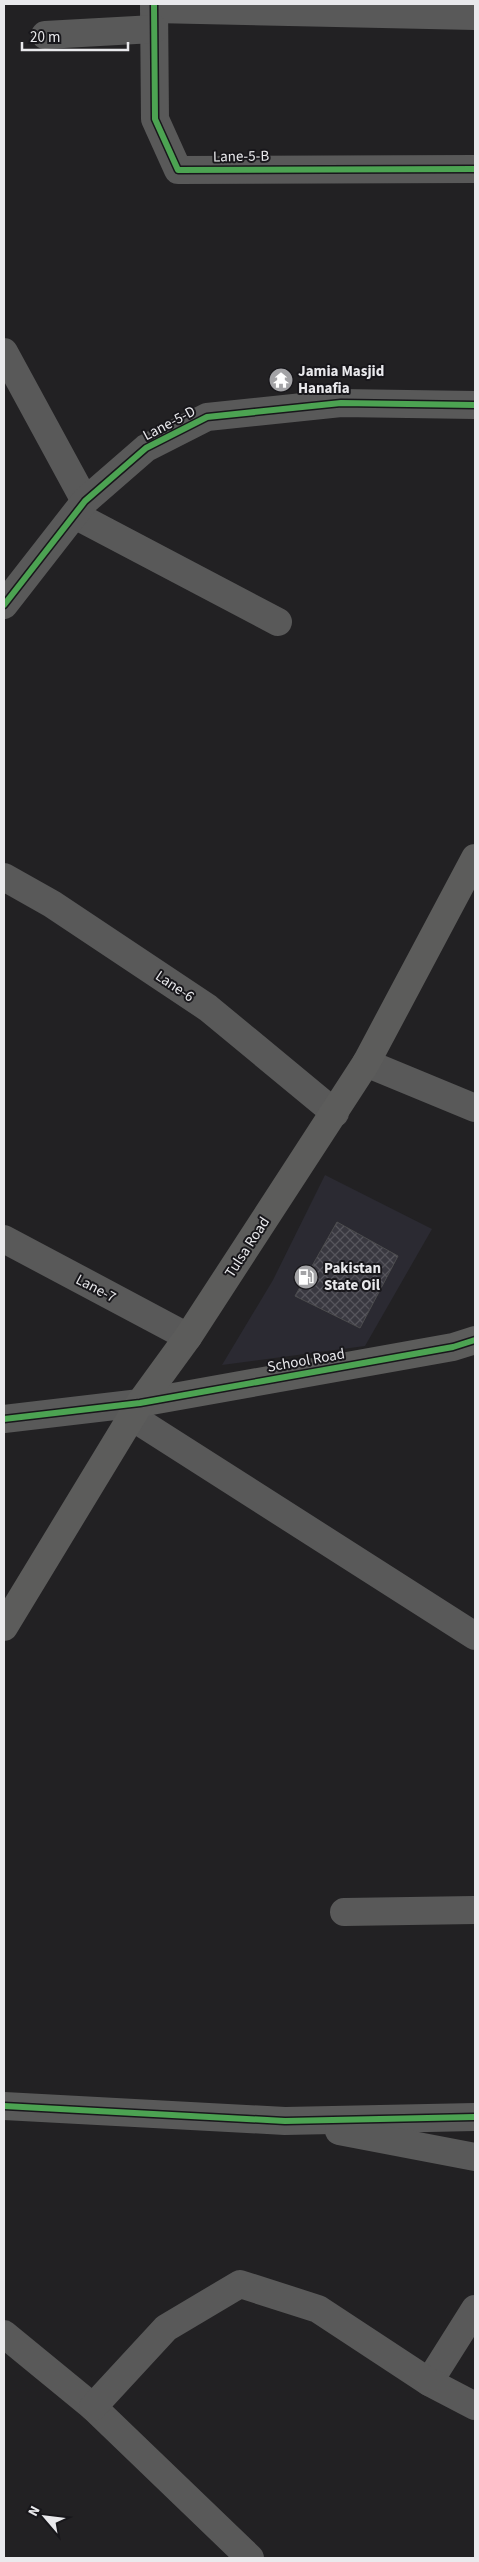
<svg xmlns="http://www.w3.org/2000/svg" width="479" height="2562" font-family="'Source Sans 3',sans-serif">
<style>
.built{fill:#2b2a32}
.building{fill:url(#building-cross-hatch);stroke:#4c4c4e}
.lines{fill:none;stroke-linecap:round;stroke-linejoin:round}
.street{stroke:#595959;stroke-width:28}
.secondary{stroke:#5c5c5b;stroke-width:28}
.cycleway-casing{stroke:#18171b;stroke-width:9}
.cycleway{stroke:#4ca352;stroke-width:6}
.labels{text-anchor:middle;stroke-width:4;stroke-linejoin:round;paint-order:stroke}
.street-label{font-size:15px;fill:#e9e9ec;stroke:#18171b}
.poi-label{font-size:15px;font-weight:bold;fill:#e9e9ec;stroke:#18171b;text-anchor:start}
</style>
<defs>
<pattern id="building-cross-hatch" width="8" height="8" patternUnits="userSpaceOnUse" patternTransform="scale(1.25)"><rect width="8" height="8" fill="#393840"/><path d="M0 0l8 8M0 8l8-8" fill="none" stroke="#56555c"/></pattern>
</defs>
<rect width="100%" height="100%" fill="#222123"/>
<path class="built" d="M325 1175 432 1229 365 1346 222 1365 273 1280Z"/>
<path class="building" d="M337 1222 398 1256 360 1328 295 1296Z"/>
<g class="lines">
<g class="street">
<path d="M154 4 155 119 178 170 475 169"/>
<path d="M154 9 475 16"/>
<path d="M45 35 154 29"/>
<path d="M4 352 85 501"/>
<path d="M75 515 278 622"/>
<path d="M4 605 85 501 146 448 207 417 341 403 475 405"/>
<path d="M4 877 52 904 208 1008 335 1113"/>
<path d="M366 1063 475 1108"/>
<path d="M4 1239 188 1337"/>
<path d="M132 1417 475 1636"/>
<path d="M4 1419 140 1403"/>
<path d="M344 1912 475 1910"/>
<path d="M4 2106 285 2121 475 2117"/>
<path d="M339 2131 475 2157"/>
<path d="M4 2334 93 2407 250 2558"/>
<path d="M429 2382 475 2309"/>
<path d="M93 2407 166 2328 240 2284 318 2309 429 2382 475 2406"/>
</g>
<g class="secondary">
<path d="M140 1403 453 1347 475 1340"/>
<path d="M4 1627 140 1403 188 1337 366 1063 475 858"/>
</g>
<defs>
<g id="cycleway">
<path d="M154 4 155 119 178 170 475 169"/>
<path d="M4 605 85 501 146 448 207 417 341 403 475 405"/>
<path d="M4 1419 140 1403 453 1347 475 1340"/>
<path d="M4 2106 285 2121 475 2117"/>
</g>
</defs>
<use href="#cycleway" class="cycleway-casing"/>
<use href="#cycleway" class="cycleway"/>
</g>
<defs>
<symbol id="temple-disc" viewBox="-11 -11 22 22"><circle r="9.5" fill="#a3a3a6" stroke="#18171b"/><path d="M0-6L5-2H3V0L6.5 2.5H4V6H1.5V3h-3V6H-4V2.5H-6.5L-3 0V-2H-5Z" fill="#fff"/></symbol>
<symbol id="fuel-disc" viewBox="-11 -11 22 22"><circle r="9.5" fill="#a3a3a6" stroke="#18171b"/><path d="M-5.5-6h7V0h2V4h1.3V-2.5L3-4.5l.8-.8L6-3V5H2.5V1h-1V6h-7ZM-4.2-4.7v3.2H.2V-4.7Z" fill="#fff"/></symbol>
</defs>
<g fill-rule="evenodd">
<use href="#temple-disc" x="267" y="366" width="28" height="28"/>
<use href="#fuel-disc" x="292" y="1263" width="28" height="28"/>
</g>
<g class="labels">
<g class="street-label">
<text transform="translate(241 156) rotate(-1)" y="5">Lane-5-B</text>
<text transform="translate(169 423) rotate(-28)" y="5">Lane-5-D</text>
<text transform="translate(175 986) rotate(34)" y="5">Lane-6</text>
<text transform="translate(247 1247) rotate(-57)" y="5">Tulsa Road</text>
<text transform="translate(96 1288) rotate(28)" y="5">Lane-7</text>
<text transform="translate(306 1360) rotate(-10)" y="5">School Road</text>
</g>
<g class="poi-label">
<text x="298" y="376">Jamia Masjid<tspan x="298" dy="17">Hanafia</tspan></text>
<text x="324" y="1273">Pakistan<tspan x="324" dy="17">State Oil</tspan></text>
</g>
</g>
<rect width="479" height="2562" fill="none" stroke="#e9e9ec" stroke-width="10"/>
<g transform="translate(45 2517) rotate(298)" stroke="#18171b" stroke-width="4" paint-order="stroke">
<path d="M0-4L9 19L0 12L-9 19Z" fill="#e9e9ec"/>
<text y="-8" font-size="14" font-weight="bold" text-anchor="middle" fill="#e9e9ec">N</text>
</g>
<path d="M22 42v8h106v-8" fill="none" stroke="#e9e9ec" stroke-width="2.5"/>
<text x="30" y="42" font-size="15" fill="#e9e9ec" stroke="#18171b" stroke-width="4" paint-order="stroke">20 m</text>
</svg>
